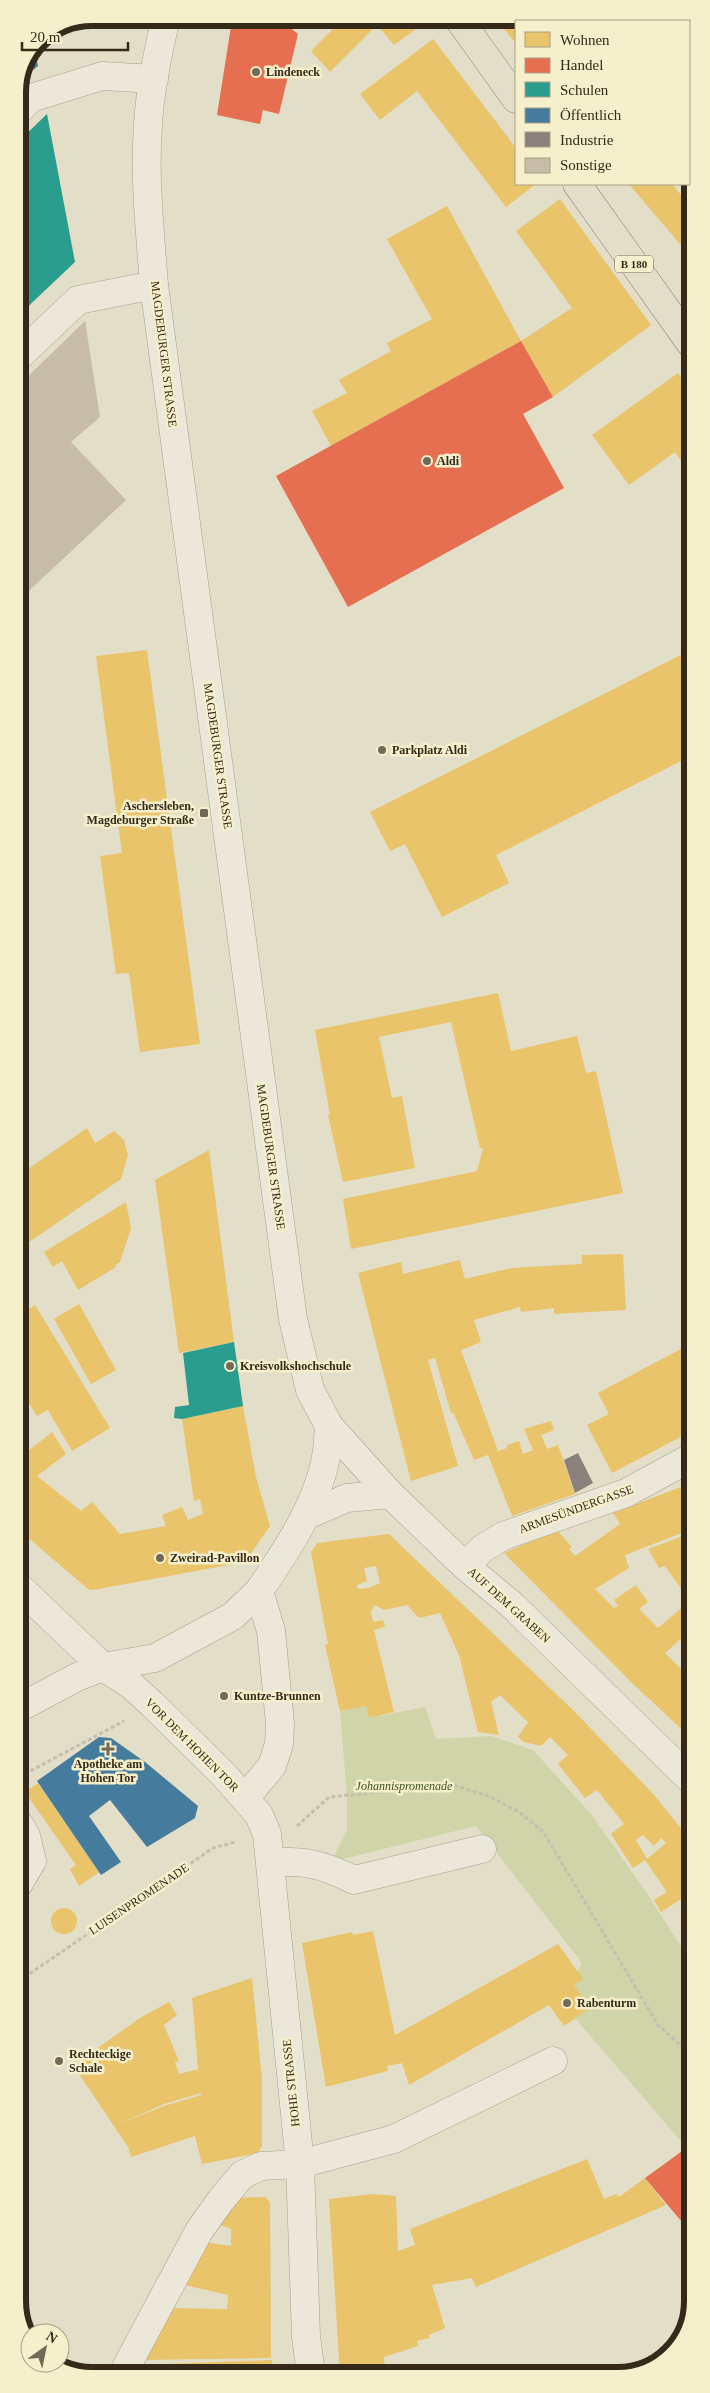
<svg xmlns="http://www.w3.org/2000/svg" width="710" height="2393" font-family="Georgia,serif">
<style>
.green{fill:#cfd5a8}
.homes{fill:#e9c46a;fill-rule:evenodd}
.shops{fill:#e76f51}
.schools{fill:#2a9d8f}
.public{fill:#457b9d}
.industry{fill:#8a817c}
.building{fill:#c7bca8}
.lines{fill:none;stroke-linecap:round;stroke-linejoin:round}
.minor-casing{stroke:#a7a291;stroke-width:29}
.major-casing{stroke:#8d8778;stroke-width:29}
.path{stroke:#c3bfb1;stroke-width:3;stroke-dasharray:4 2.5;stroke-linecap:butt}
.minor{stroke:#ebe7d9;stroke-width:28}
.major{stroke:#e2deca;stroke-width:28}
.poi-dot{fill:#726957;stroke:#f6efcb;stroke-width:2}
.labels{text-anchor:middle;stroke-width:5;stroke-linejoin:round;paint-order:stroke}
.shield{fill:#f6efcb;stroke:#6f654f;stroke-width:1}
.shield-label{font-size:11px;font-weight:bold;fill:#352a1a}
.poi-label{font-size:12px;font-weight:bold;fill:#352a1a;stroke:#f6efcb;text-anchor:start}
.street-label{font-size:12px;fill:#352a1a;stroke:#f6efcb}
.park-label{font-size:12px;font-style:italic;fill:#3f5220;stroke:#f6efcb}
.rim{fill:none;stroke:#352a1a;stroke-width:6}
</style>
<rect width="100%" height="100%" fill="#e3dec7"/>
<path class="green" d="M366 1706 369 1718 425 1707 436 1739 491 1736 533 1750 591 1814 646 1892 692 1964V2142L686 2147 575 2018 590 2008 572 1982 582 1963 476 1826 331 1862 347 1831V1795L340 1711Z"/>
<g class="homes">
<path d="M340 18H418L423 24 394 45 377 25 330 72 311 51 343 19Z"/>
<path d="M517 18H627L634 21H516V43L504 29Z"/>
<path d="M433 39 516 148V184H536L506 207 417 91 380 120 360 94Z"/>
<path d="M629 184H672L691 207V257Z"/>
<path d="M560 199 651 325 553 397 521 341 572 308 516 231Z"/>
<path d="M447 206 521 341 331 446 312 411 347 393 339 380 391 351 387 343 432 319 387 239Z"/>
<path d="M678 373 691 391V475L675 452 629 485 592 435Z"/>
<path d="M147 650 200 1044 140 1052 129 973 116 974 100 856 122 853 96 656Z"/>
<path d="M691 650V756L496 855 509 883 442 917 405 844 390 851 370 812Z"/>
<path d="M498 993 511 1051 577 1036 586 1073 596 1071 623 1193 351 1249 343 1199 477 1171 483 1148H480L451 1022 379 1037 392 1098 402 1096 415 1168 343 1182 328 1115H330L315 1030Z"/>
<path d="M87 1128 95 1143 114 1131 124 1140 128 1155 121 1179 26 1244 20 1236 18 1237V1176Z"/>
<path d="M209 1150 234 1342 179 1353 155 1180Z"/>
<path d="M126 1202 131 1228 120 1262 115 1265 116 1267 78 1290 62 1261 53 1267 44 1252Z"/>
<path d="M623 1254 626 1310 554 1314V1308L521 1312 520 1307 474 1320 481 1342 461 1350 498 1451 507 1448V1445L519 1441 523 1454 533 1450 524 1429 551 1421 554 1430 541 1435 547 1449 558 1445 575 1494 512 1516 488 1455 474 1460 454 1414 451 1413 435 1358 428 1360 458 1466 411 1481 358 1273 401 1262 403 1274 460 1260 465 1279 511 1268 582 1264V1255Z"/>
<path d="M79 1304 116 1370 91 1384 54 1319Z"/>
<path d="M35 1305 110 1428 72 1451 48 1410 37 1416 18 1386V1316Z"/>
<path d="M692 1343V1431L612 1473 587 1425 609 1414 598 1393Z"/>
<path d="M243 1406 256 1477 270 1526 245 1562 93 1590 88 1589 18 1529V1459L52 1432 66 1454 37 1476 81 1511 92 1502 120 1534 166 1526 162 1515 182 1507 188 1520 203 1514 200 1499 194 1501 182 1419Z"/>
<path d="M686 1485 692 1499V1529L625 1555 629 1568 595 1589 614 1608 618 1606 614 1600 636 1585 648 1602 639 1609 658 1628 690 1601 665 1566 659 1568 648 1549 683 1536 684 1538 692 1535V1645L684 1636 665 1653 692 1680V1733L689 1736 632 1683 504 1553 557 1530 572 1547 569 1549 575 1556 620 1524 613 1513Z"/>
<path d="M389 1534 575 1712 655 1796 692 1842V1892L661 1912 654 1900 667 1892 645 1860 633 1868 611 1834 624 1824 597 1790 585 1798 558 1764 568 1755 550 1737 541 1746 524 1742 518 1737 528 1722 500 1695 491 1702 499 1735 478 1732 459 1655 440 1613 419 1618 407 1605 384 1610 375 1605 371 1612 373 1622 383 1620 385 1627 374 1630 394 1712 369 1718 366 1706 340 1711 325 1645 328 1644 311 1552 317 1543ZM376 1566 380 1583 368 1588 358 1589 357 1585 367 1581 364 1568ZM643 1835 654 1846 661 1838 666 1843 647 1859 636 1840Z"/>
<path d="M38 1783 99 1872 79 1886 70 1869 76 1865 25 1792Z"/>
<circle cx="64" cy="1921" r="13"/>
<path d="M373 1931 395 2035 558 1944 583 1979 574 1985 590 2008 564 2026 549 2005 409 2085 402 2063 387 2066 388 2071 326 2087 302 1943 352 1932 353 1935Z"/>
<path d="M692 1936V1959L682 1944Z"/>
<path d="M252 1978 262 2079V2145L258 2153 202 2164 195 2136 131 2157 128 2147 75 2068 80 2065 78 2062 140 2018 169 2002 177 2015 164 2025 179 2061 175 2062 179 2074 198 2069 192 1998ZM201 2093V2095L164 2106 119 2124 164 2104Z"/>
<path d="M692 2143V2157L685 2149Z"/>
<path d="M587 2159 604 2199 616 2194 619 2197 645 2178 666 2205 476 2287 472 2278 432 2285 445 2328 429 2335V2338L417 2341 418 2346 384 2357 385 2372 396 2367H403L400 2375H340L329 2199 372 2194 396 2196 398 2251 415 2245 410 2229Z"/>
<path d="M265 2197 270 2202 271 2358 142 2360 167 2308 227 2309 228 2295 180 2284 203 2242 231 2246V2229L215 2223 232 2198Z"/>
<path d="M272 2360 274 2375H135L140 2365Z"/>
</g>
<g class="shops">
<path d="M235 18H270L282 21 298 34 279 114 263 110 260 124 217 115 232 20Z"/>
<path d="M521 341 553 397 523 414 564 488 348 607 276 476Z"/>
<path d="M685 2149 692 2157V2234L645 2178Z"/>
</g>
<g class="schools">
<path d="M47 114 75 262 18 316V142Z"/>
<path d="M234 1342 243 1406 182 1419 174 1418 175 1407 189 1405 183 1353Z"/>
</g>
<g class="public">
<path d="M35 50 38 66 23 78 31 59Z"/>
<path d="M99 1737 111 1738 145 1762 198 1806 195 1818 147 1847 110 1800 89 1816 121 1862 101 1875 37 1781Z"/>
</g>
<path class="industry" d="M578 1453 593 1483 575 1493 564 1460Z"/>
<path class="building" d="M85 321 100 417 71 442 126 500 18 601V386Z"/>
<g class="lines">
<defs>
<g id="minor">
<path d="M166 18C158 52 150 88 148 124 144 178 150 231 154 285L293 1319 310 1390 329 1426 390 1494 465 1566 512 1605 692 1781"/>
<path d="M18 111 31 98 102 76 154 79"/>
<path d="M18 357 78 300 154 285"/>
<path d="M305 1516 347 1498 390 1494"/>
<path d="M465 1566 482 1549 503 1536 626 1493 692 1457"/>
<path d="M19 1587 103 1667 131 1685 153 1705 224 1775 259 1815 267 1834 300 2164 306 2336 311 2375"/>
<path d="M19 1708 77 1677 103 1667 155 1658 233 1616 259 1591"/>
<path d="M245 1798 272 1766 279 1744 280 1723 271 1631 259 1591C286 1551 317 1506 326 1457 328 1447 328 1436 329 1426"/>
<path d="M19 1824 26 1836 32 1861 19 1883"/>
<path d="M271 1862C307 1861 322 1864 354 1880L482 1849"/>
<path d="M122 2375 199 2231 221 2200 242 2175 261 2166 300 2164 394 2139 553 2061"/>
</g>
<g id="major">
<path d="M458 18 516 99"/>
<path d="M577 184 691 344"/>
</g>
</defs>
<use href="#minor" class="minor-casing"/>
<use href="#major" class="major-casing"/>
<g class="path">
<path d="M19 1777 124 1721"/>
<path d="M297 1826 329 1797 454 1785 491 1797 519 1812 544 1833 658 2025 692 2056"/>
<path d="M19 1981 213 1848 236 1842"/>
</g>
<use href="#minor" class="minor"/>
<use href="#major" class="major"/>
</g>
<g class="poi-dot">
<circle cx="256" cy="72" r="5"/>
<circle cx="427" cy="461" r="5"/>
<circle cx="382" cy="750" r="5"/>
<rect x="199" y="808" width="10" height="10" rx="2.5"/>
<circle cx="230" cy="1366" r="5"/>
<circle cx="160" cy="1558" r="5"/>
<circle cx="224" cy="1696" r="5"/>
<path d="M105.5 1741.5h5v5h5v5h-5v5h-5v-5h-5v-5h5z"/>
<circle cx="567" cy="2003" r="5"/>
<circle cx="59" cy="2061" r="5"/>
</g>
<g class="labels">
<rect class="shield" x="615" y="255.5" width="38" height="17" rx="4"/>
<g class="shield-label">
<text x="634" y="268">B 180</text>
</g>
<g class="poi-label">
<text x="266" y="76">Lindeneck</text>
<text x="437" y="465">Aldi</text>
<text x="392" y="754">Parkplatz Aldi</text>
<text x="194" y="810" text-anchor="end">Aschersleben,<tspan x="194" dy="14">Magdeburger Straße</tspan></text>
<text x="240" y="1370">Kreisvolkshochschule</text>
<text x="170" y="1562">Zweirad-Pavillon</text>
<text x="234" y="1700">Kuntze-Brunnen</text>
<text x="108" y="1768" text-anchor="middle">Apotheke am<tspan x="108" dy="14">Hohen Tor</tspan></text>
<text x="577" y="2007">Rabenturm</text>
<text x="69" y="2058">Rechteckige<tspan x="69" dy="14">Schale</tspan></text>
</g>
<g class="street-label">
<text transform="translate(164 354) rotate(83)" y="4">MAGDEBURGER STRASSE</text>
<text transform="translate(218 756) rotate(82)" y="4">MAGDEBURGER STRASSE</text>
<text transform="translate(271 1157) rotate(82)" y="4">MAGDEBURGER STRASSE</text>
<text transform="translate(576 1509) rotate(-20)" y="4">ARMESÜNDERGASSE</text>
<text transform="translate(509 1605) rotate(42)" y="4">AUF DEM GRABEN</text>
<text transform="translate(192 1745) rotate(45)" y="4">VOR DEM HOHEN TOR</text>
<text transform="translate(139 1899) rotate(-34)" y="4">LUISENPROMENADE</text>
<text transform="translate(291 2083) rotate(-96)" y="4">HOHE STRASSE</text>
</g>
<g class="park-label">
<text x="404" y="1790">Johannispromenade</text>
</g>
</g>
<path d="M0 0H710V2393H0ZM92 26H618A66 66 0 0 1 684 92V2301A66 66 0 0 1 618 2367H92A66 66 0 0 1 26 2301V92A66 66 0 0 1 92 26Z" fill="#f6efcb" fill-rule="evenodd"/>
<path class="rim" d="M92 26H618A66 66 0 0 1 684 92V2301A66 66 0 0 1 618 2367H92A66 66 0 0 1 26 2301V92A66 66 0 0 1 92 26Z"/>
<rect x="515" y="20" width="175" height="165" fill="#f6efcb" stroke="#a9a084"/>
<rect x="525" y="32" width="25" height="15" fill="#e9c46a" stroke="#a9a084"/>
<text x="560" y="45" font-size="15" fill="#352a1a">Wohnen</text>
<rect x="525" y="58" width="25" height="15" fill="#e76f51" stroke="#a9a084"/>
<text x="560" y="70" font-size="15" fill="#352a1a">Handel</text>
<rect x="525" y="82" width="25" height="15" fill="#2a9d8f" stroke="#a9a084"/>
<text x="560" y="95" font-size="15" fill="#352a1a">Schulen</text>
<rect x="525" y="108" width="25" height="15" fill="#457b9d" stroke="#a9a084"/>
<text x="560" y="120" font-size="15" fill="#352a1a">Öffentlich</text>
<rect x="525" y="132" width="25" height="15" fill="#8a817c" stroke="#a9a084"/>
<text x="560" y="145" font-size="15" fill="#352a1a">Industrie</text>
<rect x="525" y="158" width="25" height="15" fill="#c7bca8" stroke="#a9a084"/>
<text x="560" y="170" font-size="15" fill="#352a1a">Sonstige</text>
<g transform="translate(45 2348) rotate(33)"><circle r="24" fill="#f6efcb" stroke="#a9a084"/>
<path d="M0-4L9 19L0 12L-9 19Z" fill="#726957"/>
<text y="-8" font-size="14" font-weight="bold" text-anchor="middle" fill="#352a1a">N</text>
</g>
<path d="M22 42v8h106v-8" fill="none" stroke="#352a1a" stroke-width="2.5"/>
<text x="30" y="42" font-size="15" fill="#352a1a" stroke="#f6efcb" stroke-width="4" paint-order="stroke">20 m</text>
</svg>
